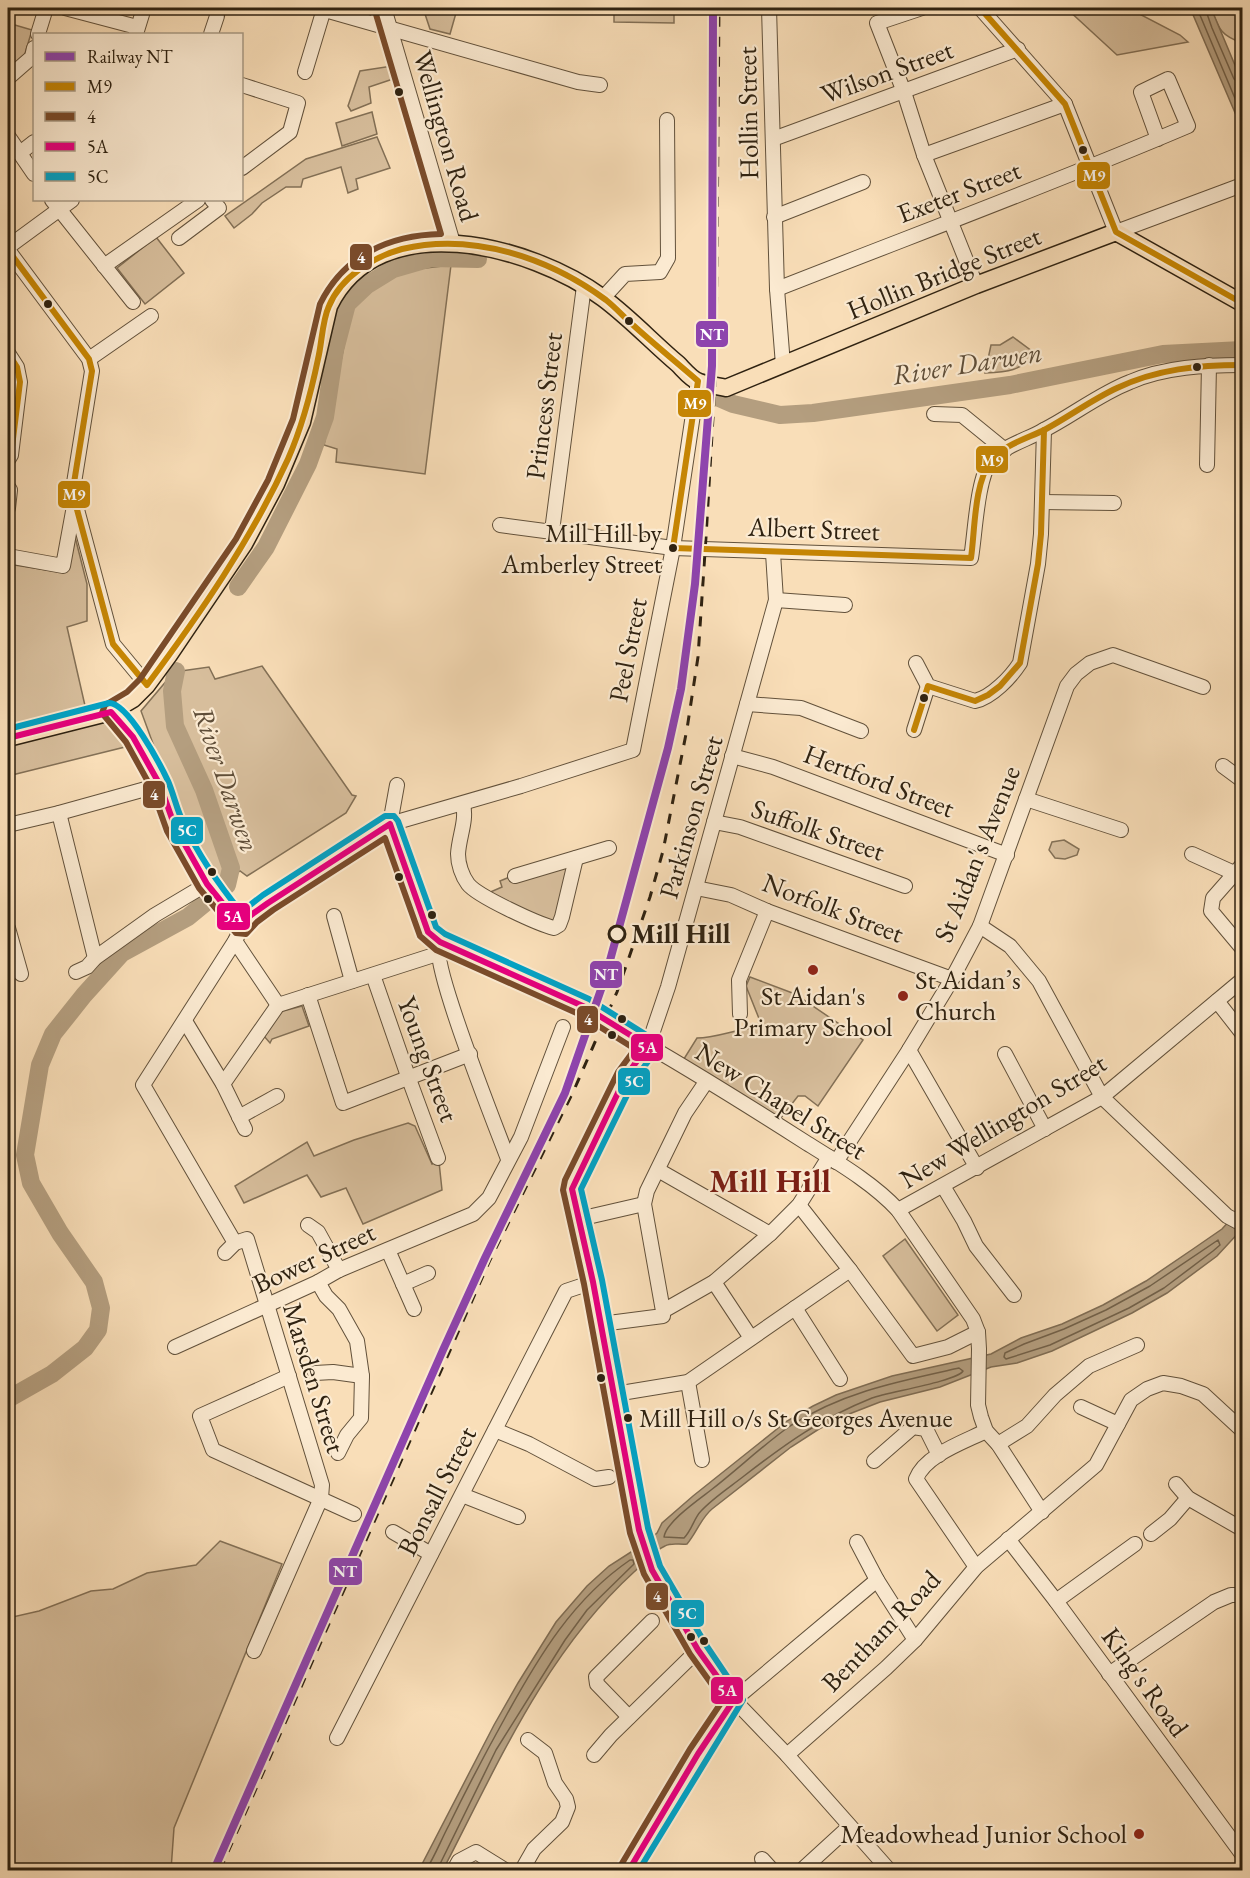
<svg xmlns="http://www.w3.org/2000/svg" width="1250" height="1878" font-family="'EB Garamond',serif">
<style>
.green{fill:#d7be9c;stroke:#837056;stroke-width:1.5}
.water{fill:#b49e7f;stroke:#7f6c53;stroke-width:1.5}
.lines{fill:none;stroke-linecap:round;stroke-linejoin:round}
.shore{stroke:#726048;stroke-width:1.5}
.river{stroke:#b49e7f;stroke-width:18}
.minor-casing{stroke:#62513b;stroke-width:16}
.major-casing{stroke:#2f2211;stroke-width:19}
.minor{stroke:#fbead1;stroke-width:14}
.major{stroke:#f9deb8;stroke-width:16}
.rail{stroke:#2f2211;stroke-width:3;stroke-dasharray:10 10;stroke-linecap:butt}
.minor-bridge-casing{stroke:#62513b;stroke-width:16;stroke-linecap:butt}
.minor-bridge{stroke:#fbead1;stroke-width:14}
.bus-1-casing{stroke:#fbead1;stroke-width:10}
.bus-2-casing{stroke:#fbead1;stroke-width:10}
.bus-3-casing{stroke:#fbead1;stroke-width:10}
.bus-4-casing{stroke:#fbead1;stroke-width:10}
.bus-1{stroke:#c58504;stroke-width:6}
.bus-2{stroke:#7a4b2a;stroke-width:6}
.bus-3{stroke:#e5007d;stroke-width:6}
.bus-4{stroke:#02a2c5;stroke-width:6}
.rail-1-casing{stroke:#fbead1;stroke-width:12}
.rail-1{stroke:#8e44ad;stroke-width:8}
.bus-dot{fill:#2f2211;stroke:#fbead1;stroke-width:2}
.stop-dot{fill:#fbead1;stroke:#2f2211;stroke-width:3}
.poi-dot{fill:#8f2418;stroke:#fbead1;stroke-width:2}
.labels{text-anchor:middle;stroke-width:4.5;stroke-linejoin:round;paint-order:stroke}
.bus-label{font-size:26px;fill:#2f2211;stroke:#fbead1;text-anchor:end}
.street-label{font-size:27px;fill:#2f2211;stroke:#fbead1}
.stop-label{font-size:27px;font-weight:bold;fill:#2f2211;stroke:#fbead1;text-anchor:start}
.poi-label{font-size:27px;fill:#2f2211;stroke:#fbead1;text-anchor:start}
.water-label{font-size:28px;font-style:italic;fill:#5e4d38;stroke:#fbead1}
.district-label{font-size:33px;font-weight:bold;fill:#7a1f14;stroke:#fbead1}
.line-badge{stroke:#fbead1;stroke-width:2}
.badge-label{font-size:16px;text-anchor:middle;font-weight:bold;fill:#fff}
</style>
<rect width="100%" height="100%" fill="#f9deb8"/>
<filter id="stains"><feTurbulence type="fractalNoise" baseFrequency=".00333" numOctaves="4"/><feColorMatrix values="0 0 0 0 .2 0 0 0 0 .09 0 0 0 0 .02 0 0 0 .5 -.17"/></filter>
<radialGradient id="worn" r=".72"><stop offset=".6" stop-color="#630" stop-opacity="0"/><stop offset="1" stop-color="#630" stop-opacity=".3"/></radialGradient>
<g class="green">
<path d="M423 8H440L456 13 450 34 430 29Z"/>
<path d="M614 8H674V23L614 22Z"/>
<path d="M1066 8H1128L1180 35 1188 42 1117 55Z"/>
<path d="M1211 8H1242V43C1220 35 1219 29 1211 8Z"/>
<path d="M8 23 32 30 24 57 8 69Z"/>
<path d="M392 66 396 78 369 87 371 103 351 111 348 106 360 71Z"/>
<path d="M372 112 377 134 342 146 336 123Z"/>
<path d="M377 137 390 168 356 179 358 189 348 193 341 167 303 179 301 187H286L262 203 252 214 234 228 225 216 306 159Z"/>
<path d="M156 237 184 273 145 304 117 268Z"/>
<path d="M451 265 425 474 336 462 337 449 324 445 352 306 388 279 409 270Z"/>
<path d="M1013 337 1036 354C1019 371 1009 372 985 373L991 345H1000Z"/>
<path d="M73 529 87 584V621L67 627 86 710 8 732V564L59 572Z"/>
<path d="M262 666 352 795 356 796 346 813 247 876 240 871 222 883 224 878 219 880 192 836 170 790 141 711 174 672 209 667 215 679Z"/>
<path d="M105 720 129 746 8 776V744Z"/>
<path d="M1064 840 1079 849 1077 855 1065 859 1055 858 1049 850 1052 842Z"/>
<path d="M569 865 558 920 551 924 488 893 502 887 500 881 512 876Z"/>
<path d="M750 977 795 994 863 1040 818 1106 805 1096H798L777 1123 682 1062 697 1038C717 1038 735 1029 755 1028L760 1021 746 986Z"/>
<path d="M302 1006 309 1026 272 1039 270 1043 263 1035 276 1013Z"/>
<path d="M408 1123 415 1126 432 1164 439 1162 442 1190 363 1224 346 1188 321 1197 307 1175 244 1203 235 1186 307 1142 314 1156 354 1140Z"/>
<path d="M905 1239 958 1315 937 1331 883 1256Z"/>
<path d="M220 1541 282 1564 174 1828 171 1870H8V1618L39 1611 91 1591 113 1589 147 1573 196 1565Z"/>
</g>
<g class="water">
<path d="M1191 8H1211L1242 82V129L1191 10Z"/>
<path d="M1242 1207V1229L1217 1256 1167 1293 1132 1313 1052 1351 1017 1363 991 1367 940 1387 880 1402 844 1416 819 1429 791 1447 712 1509C701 1518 697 1532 687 1544 680 1545 671 1542 665 1546 653 1551 643 1564 634 1572 545 1653 497 1766 443 1870H419L494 1725 518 1683 556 1622 587 1586 609 1566 631 1552 638 1549 657 1533 662 1523 693 1496 787 1421 813 1406 836 1395 892 1376 991 1354 1021 1338 1062 1324 1103 1305 1146 1281 1193 1249 1222 1229Z"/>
</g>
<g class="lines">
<g class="shore">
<path d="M1197 8 1242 115"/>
<path d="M1205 8 1212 28 1234 79 1238 82H1242"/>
<path d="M1218 1240 1220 1245 1213 1251 1164 1288 1129 1308 1050 1345 1006 1359 1004 1357 1005 1353 1024 1344 1064 1329 1106 1310 1150 1286Z"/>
<path d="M959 1368 963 1371C957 1381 889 1392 872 1398 820 1419 788 1442 744 1476 730 1487 713 1498 701 1511 694 1518 692 1530 684 1538L664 1537C666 1522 698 1500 711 1490 738 1469 763 1445 790 1426 842 1392 900 1381 959 1368Z"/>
<path d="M426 1870C435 1856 441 1840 449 1825 467 1788 486 1752 506 1716 539 1656 573 1599 630 1560H633L634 1564 587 1610 565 1640 496 1750 439 1866 438 1870"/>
</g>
<g class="river">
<path d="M703 391 733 404 780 415 813 413 1010 385 1163 354 1242 350"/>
<path d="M238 587 266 547 308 464 325 417 335 350 347 304 367 285 393 269 431 258 478 259"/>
<path d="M8 1399 52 1374 85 1348 98 1330 101 1308 94 1282 60 1233 31 1183 25 1155 40 1065 53 1034 84 995 122 953 188 917 227 885 231 868 204 790 175 726 172 691 176 671"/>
</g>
<defs>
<g id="minor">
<path d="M65 8 137 27"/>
<path d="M318 8 578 82 600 85"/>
<path d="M384 8 453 243"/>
<path d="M769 8 777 289 783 365"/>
<path d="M922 8 877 23 904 92 924 155 976 285"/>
<path d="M980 8 1065 104 1116 232 1242 185"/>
<path d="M38 34 46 8"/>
<path d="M136 34 144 8"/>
<path d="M211 34 217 16"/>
<path d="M305 72 324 9"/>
<path d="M8 78 32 57 34 48"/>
<path d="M242 85 298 103 290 132 242 168"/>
<path d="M8 136 34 174"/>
<path d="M773 139 1018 49"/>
<path d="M20 153 34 142"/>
<path d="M924 155 1065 104"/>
<path d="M52 200 133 302"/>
<path d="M774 217 863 182"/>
<path d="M179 238 219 208 212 200"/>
<path d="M8 247 72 200"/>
<path d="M8 250 89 359 92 371 73 489 75 502 113 644 147 685"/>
<path d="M104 266 198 200"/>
<path d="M777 289C914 235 1052 184 1188 126L1168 79 1141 92 1158 139"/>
<path d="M603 298 625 274 660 272 668 258 667 120"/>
<path d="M8 353 17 367 20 382 11 455 8 460"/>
<path d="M89 359 151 316"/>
<path d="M934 414 962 415 1005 450"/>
<path d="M1207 465 1209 365"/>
<path d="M8 487 10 490 8 508"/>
<path d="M1042 502 1114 503"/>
<path d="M500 525 673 548 971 558C975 536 977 477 991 461 1003 446 1026 440 1042 431 1072 416 1099 394 1130 382 1164 367 1206 365 1242 365"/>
<path d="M552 531 584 286"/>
<path d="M773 553 776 600 668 987 648 1046 626 1076 573 1184 572 1189 593 1282 639 1530 652 1570 698 1650 734 1700 787 1755 889 1870"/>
<path d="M8 556 63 566 74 506"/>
<path d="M776 600 845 605"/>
<path d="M916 663 928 686 975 701C992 697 1011 677 1020 663L1038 564 1041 534 1044 430"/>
<path d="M747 704 801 708 861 731"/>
<path d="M111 712 133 737 160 785 175 827 207 884 241 926"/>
<path d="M914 730 928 686"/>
<path d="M732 756 773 767 1007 855"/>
<path d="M1223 766 1242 780"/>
<path d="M397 785 390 824 428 932 440 942 585 1007"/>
<path d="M1026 799 1121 830"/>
<path d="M463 804C467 821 459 836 458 854 458 864 462 876 468 884 477 896 538 924 554 928L559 925 562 917 576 858"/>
<path d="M59 813 95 958"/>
<path d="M714 822 740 827 905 886"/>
<path d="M8 825 59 813 160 785"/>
<path d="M1192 854 1234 873"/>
<path d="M1242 865 1213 898 1211 911 1242 948"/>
<path d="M515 876 609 848"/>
<path d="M696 888 731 895 767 911 952 979"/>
<path d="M334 916 352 981"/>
<path d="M980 926 1010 946 1039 981 1102 1097 1227 1216 1242 1224"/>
<path d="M8 928 21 974"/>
<path d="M235 941 278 1005"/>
<path d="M439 947C433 969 496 1127 508 1159"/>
<path d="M76 972 87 967 95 958 155 915 207 884"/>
<path d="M373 975 409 1079 438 1158"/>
<path d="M308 995 343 1103 470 1054"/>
<path d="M1217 1001 1242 1033"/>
<path d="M740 1014 739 980 767 911"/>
<path d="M185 1021 223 1084 245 1129"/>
<path d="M617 1025 628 1034C688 1068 747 1105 805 1142 837 1162 873 1183 898 1210L973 1319 978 1332 979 1349 978 1405 981 1417 986 1431 998 1444 1042 1512"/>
<path d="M909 1050 977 1168"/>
<path d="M1005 1054 1045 1129"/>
<path d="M223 1084 278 1005 437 954"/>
<path d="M239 1117 277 1096"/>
<path d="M836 1162 909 1050 952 979 980 926 1067 686 1076 674 1090 663 1113 655 1203 687"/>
<path d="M658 1170 770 1234"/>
<path d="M943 1186 964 1221 976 1246 1014 1295"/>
<path d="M799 1205 850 1270 913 1356 948 1347 978 1332"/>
<path d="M898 1210 1102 1097 1242 980"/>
<path d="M579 1219 644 1204"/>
<path d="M308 1225 318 1232 339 1270"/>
<path d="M235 1243 143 1085 235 941C243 923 252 914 268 903L390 824 521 786 633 750 673 548 698 381"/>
<path d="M388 1250 414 1309"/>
<path d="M225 1253 235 1243 247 1239 322 1485 321 1498 254 1651"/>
<path d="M318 1282 326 1296 339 1309 357 1341 362 1376 361 1418 347 1435 338 1453"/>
<path d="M714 1282 751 1338"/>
<path d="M403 1284 428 1273"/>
<path d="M795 1308 840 1379"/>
<path d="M663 1311 644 1204 647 1191 685 1113 706 1082"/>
<path d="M601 1324 663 1316V1311L714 1282 770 1234 799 1205 829 1157"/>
<path d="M175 1347 318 1282 339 1270 473 1214 489 1198 521 1137 563 1027"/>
<path d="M315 1373 333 1372 362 1376"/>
<path d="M289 1376 200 1416 213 1450 354 1514"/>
<path d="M688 1382 702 1460"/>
<path d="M615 1394 688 1382 850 1270"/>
<path d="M1081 1407 1118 1424"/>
<path d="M495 1430 529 1444 595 1479 609 1477"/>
<path d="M998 1444 1027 1426 1055 1395 1089 1366 1137 1345"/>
<path d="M874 1461 913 1427 926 1429 939 1455"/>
<path d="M1176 1484 1188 1498 1242 1529"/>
<path d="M462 1495 518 1517"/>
<path d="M393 1532 431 1554"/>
<path d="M1151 1534 1170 1519 1188 1498"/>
<path d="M1008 1539 1056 1601 1242 1854"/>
<path d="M857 1542 877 1580 915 1640"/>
<path d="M976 1567 916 1479C925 1455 964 1442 986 1431"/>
<path d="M1056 1601 1135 1544"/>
<path d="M1109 1674 1214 1602 1231 1595H1242"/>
<path d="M629 1717 597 1684 596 1677 652 1621"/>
<path d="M337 1738 566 1291 593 1282"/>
<path d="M594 1755 611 1735 698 1650"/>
<path d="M787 1755 886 1668 915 1640 976 1567 1096 1465 1131 1400 1147 1389 1163 1383 1181 1386 1203 1394 1242 1430"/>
<path d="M762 1859 772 1870"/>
<path d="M454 1870 459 1861 476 1852 505 1870"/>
<path d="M522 1870 534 1849 562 1822 568 1807 566 1799 555 1783 545 1753 528 1740"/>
<path d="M629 1870 698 1754 734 1700 877 1580"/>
<path d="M802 1870 849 1827"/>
</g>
<path id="major" d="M8 738 111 712 133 699 147 685 169 655 244 544 276 484 302 422 329 306C379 204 531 245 603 298 630 318 653 343 678 364 684 370 691 379 699 382 707 385 717 386 726 388L976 285 1116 232 1242 303"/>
</defs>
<use href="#minor" class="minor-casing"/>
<use href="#major" class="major-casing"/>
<use href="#minor" class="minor"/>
<use href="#major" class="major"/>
<g class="rail">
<path d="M1155 8 1157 9"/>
<path d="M220 1870 490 1260 574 1090 617 992 650 897 663 851 687 729 698 657 706 537 716 366 719 8"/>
</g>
<defs>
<path id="minor-bridge" d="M585 1007 617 1025"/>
</defs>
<use href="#minor-bridge" class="minor-bridge-casing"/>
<use href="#minor-bridge" class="minor-bridge"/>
<defs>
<g id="bus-1">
<path d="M980 8 1065 104 1116 232 1242 303"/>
<path d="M8 250 89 359 92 371 73 489 75 502 113 644 147 685C200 614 251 540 288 459 302 427 311 393 318 359 322 343 322 321 329 306 341 277 373 257 402 249 473 232 549 258 606 300 616 308 624 317 633 325 654 344 676 362 698 381L673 548 971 558C975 530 974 483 991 461 1004 444 1029 438 1046 429 1070 416 1093 399 1117 388 1157 369 1199 365 1242 365"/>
<path d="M8 353 17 367 20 382 11 455 8 460"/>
<path d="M914 730 928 686 975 701 988 695 1000 686 1020 663 1038 564 1041 534 1044 430"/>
</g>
<path id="bus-2" d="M375 11 441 234C390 235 344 255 320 304L293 419 268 480 236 539 140 679 127 692 105 705 102 713 126 742 152 789 167 831 199 888 236 933 246 934 257 922 273 910 385 838 420 936 436 950 581 1015 635 1049 618 1072 565 1180 563 1190 584 1284 630 1533 644 1574 690 1654 723 1700 690 1749 621 1865"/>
<path id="bus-3" d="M8 738 111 712 133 737 160 785 175 827 207 884 241 926 251 915 268 903 390 824 428 932 440 942 585 1007 648 1046 626 1076 572 1189 593 1282 639 1530 652 1570 698 1650 734 1700 698 1754 629 1870"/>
<path id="bus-4" d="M8 729 109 703C128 703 160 764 168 781 174 795 177 811 184 824 199 856 219 885 241 912L263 895 385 816H394L398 821 436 927 445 934 589 999 656 1041V1050L634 1081 581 1189 602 1280 648 1528 660 1566 706 1645 743 1700 639 1870"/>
</defs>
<use href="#bus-1" class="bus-1-casing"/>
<use href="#bus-2" class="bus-2-casing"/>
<use href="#bus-3" class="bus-3-casing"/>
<use href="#bus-4" class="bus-4-casing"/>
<use href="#bus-1" class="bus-1"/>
<use href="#bus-2" class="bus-2"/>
<use href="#bus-3" class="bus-3"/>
<use href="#bus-4" class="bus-4"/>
<defs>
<path id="rail-1" d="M214 1870 443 1350 485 1258 565 1093 606 975 668 748 681 689 695 584 712 366 713 8"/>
</defs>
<use href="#rail-1" class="rail-1-casing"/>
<use href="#rail-1" class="rail-1"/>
</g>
<g class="bus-dot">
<circle cx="399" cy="92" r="5"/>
<circle cx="1083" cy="150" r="5"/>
<circle cx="48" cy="304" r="5"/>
<circle cx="629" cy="321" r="5"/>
<circle cx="1197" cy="367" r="5"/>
<circle cx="673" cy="548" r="5"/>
<circle cx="924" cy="698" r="5"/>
<circle cx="212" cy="872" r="5"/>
<circle cx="399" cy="877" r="5"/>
<circle cx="208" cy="899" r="5"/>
<circle cx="432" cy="915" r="5"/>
<circle cx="622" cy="1019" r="5"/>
<circle cx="612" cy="1035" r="5"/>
<circle cx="601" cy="1378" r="5"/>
<circle cx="628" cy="1418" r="5"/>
<circle cx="691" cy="1637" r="5"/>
<circle cx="704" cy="1641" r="5"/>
</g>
<circle class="stop-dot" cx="617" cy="934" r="8"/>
<g class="poi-dot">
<circle cx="813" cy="970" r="6"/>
<circle cx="903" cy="996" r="6"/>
<circle cx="1139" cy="1834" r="6"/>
</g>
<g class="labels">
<g class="bus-label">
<text x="662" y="542">Mill Hill by<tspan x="662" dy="31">Amberley Street</tspan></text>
<text x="639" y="1427" text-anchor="start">Mill Hill o/s St Georges Avenue</text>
</g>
<g class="street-label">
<text transform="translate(887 72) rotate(-20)" y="9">Wilson Street</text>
<text transform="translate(748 113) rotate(-91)" y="9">Hollin Street</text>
<text transform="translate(446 136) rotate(74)" y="9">Wellington Road</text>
<text transform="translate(959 192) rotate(-21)" y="9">Exeter Street</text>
<text transform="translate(944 273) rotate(-22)" y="9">Hollin Bridge Street</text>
<text transform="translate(544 406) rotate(-83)" y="9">Princess Street</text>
<text transform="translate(814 529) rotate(2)" y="9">Albert Street</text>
<text transform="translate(628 650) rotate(-79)" y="9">Peel Street</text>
<text transform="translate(879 781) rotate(21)" y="9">Hertford Street</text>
<text transform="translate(691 817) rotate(-74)" y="9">Parkinson Street</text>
<text transform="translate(818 830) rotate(19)" y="9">Suffolk Street</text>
<text transform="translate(977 854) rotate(-68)" y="9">St Aidan's Avenue</text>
<text transform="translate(833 908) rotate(21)" y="9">Norfolk Street</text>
<text transform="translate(428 1059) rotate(70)" y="9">Young Street</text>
<text transform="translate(781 1101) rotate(32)" y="9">New Chapel Street</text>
<text transform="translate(1003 1121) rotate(-31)" y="9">New Wellington Street</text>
<text transform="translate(314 1258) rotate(-25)" y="9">Bower Street</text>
<text transform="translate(314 1378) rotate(73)" y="9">Marsden Street</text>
<text transform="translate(437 1491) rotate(-63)" y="9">Bonsall Street</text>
<text transform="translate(881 1631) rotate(-46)" y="9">Bentham Road</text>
<text transform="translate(1145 1682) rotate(54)" y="9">King's Road</text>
</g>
<g class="stop-label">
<text x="631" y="943">Mill Hill</text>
</g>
<g class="poi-label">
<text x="915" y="989">St Aidan’s<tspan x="915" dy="31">Church</tspan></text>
<text x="813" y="1005" text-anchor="middle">St Aidan's<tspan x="813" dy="31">Primary School</tspan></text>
<text x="1127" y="1843" text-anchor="end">Meadowhead Junior School</text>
</g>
<g class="water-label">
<text transform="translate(967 363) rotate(-9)" y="10">River Darwen</text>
<text transform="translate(227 779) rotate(71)" y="10">River Darwen</text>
</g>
<g class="district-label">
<text x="770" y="1192">Mill Hill</text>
</g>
</g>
<g class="line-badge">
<rect x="1076" y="161" width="35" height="29" rx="6" fill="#c58504"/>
<rect x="349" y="243" width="24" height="28" rx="6" fill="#7a4b2a"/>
<rect x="695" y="320" width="34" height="28" rx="6" fill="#8e44ad"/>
<rect x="677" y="389" width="35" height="29" rx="6" fill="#c58504"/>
<rect x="975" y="445" width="34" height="29" rx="6" fill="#c58504"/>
<rect x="57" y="480" width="34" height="29" rx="6" fill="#c58504"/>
<rect x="142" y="780" width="24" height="29" rx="6" fill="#7a4b2a"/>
<rect x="170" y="816" width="34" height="29" rx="6" fill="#02a2c5"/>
<rect x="216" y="902" width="35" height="29" rx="6" fill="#e5007d"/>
<rect x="589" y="960" width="34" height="29" rx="6" fill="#8e44ad"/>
<rect x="576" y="1005" width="23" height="29" rx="6" fill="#7a4b2a"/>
<rect x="630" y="1033" width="34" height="29" rx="6" fill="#e5007d"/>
<rect x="617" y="1067" width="34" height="29" rx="6" fill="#02a2c5"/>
<rect x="328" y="1557" width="35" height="29" rx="6" fill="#8e44ad"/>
<rect x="645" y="1582" width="24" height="29" rx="6" fill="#7a4b2a"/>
<rect x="670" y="1599" width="35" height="29" rx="6" fill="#02a2c5"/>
<rect x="710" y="1676" width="34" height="29" rx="6" fill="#e5007d"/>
</g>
<g class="badge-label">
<text x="1094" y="181">M9</text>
<text x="361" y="263">4</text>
<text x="712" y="340">NT</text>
<text x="695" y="409">M9</text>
<text x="992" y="466">M9</text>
<text x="74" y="500">M9</text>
<text x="154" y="800">4</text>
<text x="187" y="836">5C</text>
<text x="233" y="922">5A</text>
<text x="606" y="980">NT</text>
<text x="588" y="1025">4</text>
<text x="647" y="1053">5A</text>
<text x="634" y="1087">5C</text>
<text x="345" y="1577">NT</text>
<text x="657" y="1602">4</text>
<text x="687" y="1619">5C</text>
<text x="727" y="1696">5A</text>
</g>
<rect width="1250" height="1878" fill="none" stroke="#f9deb8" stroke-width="30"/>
<rect x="9" y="9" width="1232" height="1860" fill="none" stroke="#2f2211" stroke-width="3"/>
<rect x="15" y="15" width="1220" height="1848" fill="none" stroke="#2f2211" stroke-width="1.5"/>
<rect x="33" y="33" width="210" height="168" fill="#fbead1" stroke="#a99a84" stroke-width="1.5"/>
<rect x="45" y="52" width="30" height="9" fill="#8e44ad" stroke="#a99a84" stroke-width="1.5"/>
<text x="87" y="63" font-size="18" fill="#2f2211">Railway NT</text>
<rect x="45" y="82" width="30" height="9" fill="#c58504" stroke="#a99a84" stroke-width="1.5"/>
<text x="87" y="93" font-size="18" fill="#2f2211">M9</text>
<rect x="45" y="112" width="30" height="9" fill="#7a4b2a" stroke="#a99a84" stroke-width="1.5"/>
<text x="87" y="123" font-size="18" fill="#2f2211">4</text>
<rect x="45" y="142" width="30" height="9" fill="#e5007d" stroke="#a99a84" stroke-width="1.5"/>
<text x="87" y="153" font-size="18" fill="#2f2211">5A</text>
<rect x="45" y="172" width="30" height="9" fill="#02a2c5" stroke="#a99a84" stroke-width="1.5"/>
<text x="87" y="183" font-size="18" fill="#2f2211">5C</text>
<rect width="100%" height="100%" filter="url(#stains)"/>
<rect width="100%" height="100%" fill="url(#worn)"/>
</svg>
